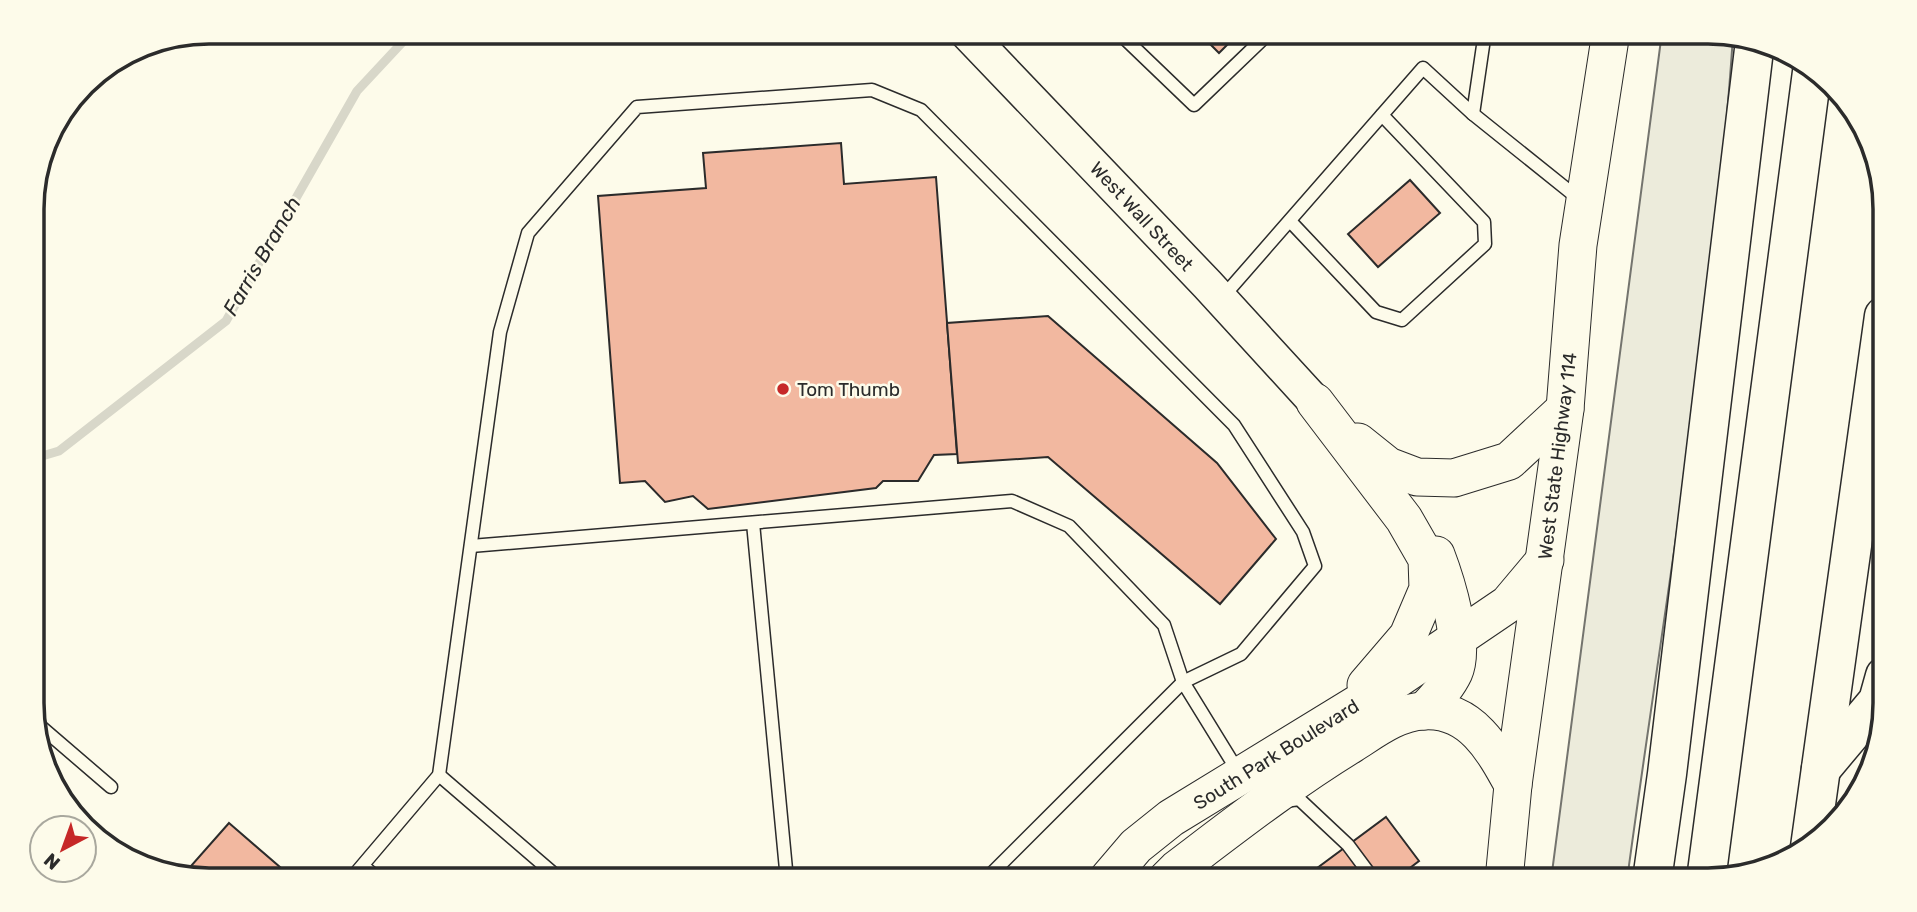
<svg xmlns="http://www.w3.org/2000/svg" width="1917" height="912" font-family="Rubik,sans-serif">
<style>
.green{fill:#ecebdb;stroke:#74746e;stroke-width:2}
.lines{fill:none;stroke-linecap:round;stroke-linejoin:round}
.stream{stroke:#d8d7c9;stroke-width:9}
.building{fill:#f2b8a0;stroke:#2b2b2b;stroke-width:2}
.service-casing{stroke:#2b2b2b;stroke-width:15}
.tertiary-casing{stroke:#2b2b2b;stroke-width:36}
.secondary-casing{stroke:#2b2b2b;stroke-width:39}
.motorway-casing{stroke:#2b2b2b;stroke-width:41}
.service{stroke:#fdfbea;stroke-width:12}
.tertiary{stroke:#fdfbea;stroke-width:33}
.secondary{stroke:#fdfbea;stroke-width:37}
.motorway{stroke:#fdfbea;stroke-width:38}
.poi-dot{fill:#c62828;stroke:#fdfbea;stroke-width:2.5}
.labels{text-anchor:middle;stroke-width:5;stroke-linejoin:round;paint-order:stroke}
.street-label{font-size:19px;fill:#2b2b2b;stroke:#fdfbea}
.poi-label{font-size:19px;fill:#2b2b2b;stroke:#fdfbea;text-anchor:start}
.water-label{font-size:21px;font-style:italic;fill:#2b2b2b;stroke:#fdfbea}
.rim{fill:none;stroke:#2b2b2b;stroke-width:3.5}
</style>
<rect width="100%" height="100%" fill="#fdfbea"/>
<path class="green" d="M1662 32H1708L1733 36C1714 320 1665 599 1627 880H1551Z"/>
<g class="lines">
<path class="stream" d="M32 459 59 451 226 321 357 91 412 32"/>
</g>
<g class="building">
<path d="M1178 32H1240L1219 53 1198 32 1188 41Z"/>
<path d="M841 143 844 184 936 177 957 454 934 455 918 481H883L876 488 708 509 693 496 665 502 645 481 620 483 598 196 706 188 703 153Z"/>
<path d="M1410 180 1440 213 1378 267 1348 234Z"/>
<path d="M1048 316 1217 463 1276 539 1220 604 1048 457 958 463 947 323Z"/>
<path d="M1386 817 1419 861 1394 880H1301Z"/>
<path d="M229 823 295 880H209L183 875Z"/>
</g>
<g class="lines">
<defs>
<g id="service">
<path d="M1118 32 1194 105 1270 32"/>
<path d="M1473 114 1579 199"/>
<path d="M1290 221 1376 312 1402 320 1485 244 1484 222 1382 115"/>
<path d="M1221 299 1423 68 1473 114 1485 32"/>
<path d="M753 523 787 880"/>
<path d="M471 546 1012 501 1069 526 1164 625 1183 682 1239 773"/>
<path d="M33 720 111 787"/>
<path d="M439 775 561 880"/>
<path d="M1285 801 1299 799 1348 845 1374 880"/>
<path d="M363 866 380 880"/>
<path d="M350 880 439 775 500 332 528 233 637 107 872 90 921 110 1234 425 1303 532 1315 566 1241 654 1183 682 985 880"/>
</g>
<path id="tertiary" d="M966 32 1207 284 1315 402"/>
<g id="secondary">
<path d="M1315 402 1404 519 1427 559 1428 589 1408 636 1366 685"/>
<path d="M1358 442 1388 466 1417 477 1454 478 1509 461 1565 409"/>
<path d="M1424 711C1436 699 1447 687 1454 672 1466 645 1446 581 1436 555"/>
<path d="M1107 880 1136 846 1171 818 1390 684 1508 604 1545 560"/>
<path d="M1166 880 1177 869C1235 825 1290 782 1352 744 1374 730 1397 712 1424 711 1471 708 1494 750 1513 785"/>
<path d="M1504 880 1513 785 1565 409 1578 245 1611 32"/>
</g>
<g id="motorway">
<path d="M1821 769 1878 701 1885 676"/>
<path d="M1810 847 1884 316"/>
<path d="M1652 880 1667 774 1755 41"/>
<path d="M1706 880 1812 72"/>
</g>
</defs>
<use href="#service" class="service-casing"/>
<use href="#tertiary" class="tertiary-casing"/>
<use href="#secondary" class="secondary-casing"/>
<use href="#motorway" class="motorway-casing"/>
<use href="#service" class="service"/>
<use href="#tertiary" class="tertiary"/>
<use href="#secondary" class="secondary"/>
<use href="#motorway" class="motorway"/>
</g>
<circle class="poi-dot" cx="783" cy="389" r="7"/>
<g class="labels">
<g class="street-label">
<text transform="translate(1142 216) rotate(47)" y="7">West Wall Street</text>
<text transform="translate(1557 456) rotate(-83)" y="7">West State Highway 114</text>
<text transform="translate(1276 754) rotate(-32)" y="7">South Park Boulevard</text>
</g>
<g class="poi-label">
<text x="797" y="396">Tom Thumb</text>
</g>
<g class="water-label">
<text transform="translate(262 256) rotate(-60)" y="7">Farris Branch</text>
</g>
</g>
<path d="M0 0H1917V912H0ZM209 44H1708A165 165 0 0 1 1873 209V703A165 165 0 0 1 1708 868H209A165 165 0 0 1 44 703V209A165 165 0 0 1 209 44Z" fill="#fdfbea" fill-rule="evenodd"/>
<path class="rim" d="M209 44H1708A165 165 0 0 1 1873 209V703A165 165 0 0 1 1708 868H209A165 165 0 0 1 44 703V209A165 165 0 0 1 209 44Z"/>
<g transform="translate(63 849) rotate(221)"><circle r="33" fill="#fdfbea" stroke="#a9a89e" stroke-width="2"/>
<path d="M0-5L12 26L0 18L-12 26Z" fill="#c62828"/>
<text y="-10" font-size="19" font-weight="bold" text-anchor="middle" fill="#2b2b2b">N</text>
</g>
</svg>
